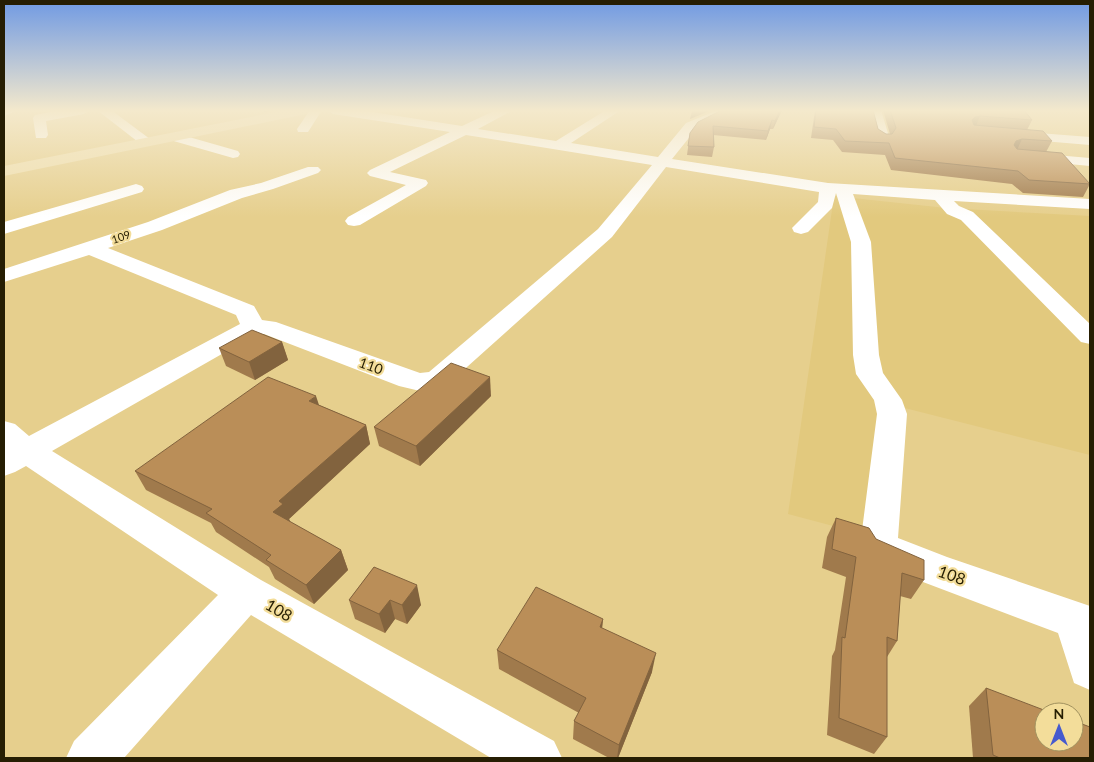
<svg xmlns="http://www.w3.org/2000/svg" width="1094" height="762" font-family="Lato,sans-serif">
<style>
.built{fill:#e2c97e}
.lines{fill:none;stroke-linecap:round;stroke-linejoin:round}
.minor{fill:#fff;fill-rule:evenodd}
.major{fill:#f0e0b0;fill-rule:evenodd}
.wall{fill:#a07a4c}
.shaded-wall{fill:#82633e}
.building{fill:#ba8e58;stroke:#82633e}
.labels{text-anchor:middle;stroke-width:4.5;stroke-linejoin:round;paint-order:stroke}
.far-street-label{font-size:11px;fill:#261e03;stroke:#f3dd9a}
.street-label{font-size:14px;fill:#261e03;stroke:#f3dd9a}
.near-street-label{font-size:16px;fill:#261e03;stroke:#f3dd9a}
</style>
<rect width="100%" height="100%" fill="#e6cf8d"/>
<path class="built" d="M834 196 946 208 1090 216V455L881 402 867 535 788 514Z"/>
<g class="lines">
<g class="minor">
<path d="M4 110H18L4 116Z"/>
<path d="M61 110H90L84 114 46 121 48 135 46 138H36L33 118 35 115Z"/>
<path d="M97 110H111L154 142 152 145H142Z"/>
<path d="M310 110H322L308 132H298L297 129Z"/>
<path d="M327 110H359L462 126 496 110H513L478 129 556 141 606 110H621L571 143 658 157 686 123 718 110H736L696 129 672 159 828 183 1090 199V209L954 201 959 206 973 212 1090 324V344L1081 342 961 220 947 214 935 200 853 194 871 242 879 355 883 373 902 400 907 414 898 538 947 557 1090 606V690L1074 683 1058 633 923 582 866 557 860 546 877 414 874 400 856 374 853 355 851 242 836 193 832 208 808 232 801 234 794 232 792 228 818 202 819 192 666 167 612 237 448 384 420 391 399 386 264 334H257L52 451 261 580 554 741 562 758H491L251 615 124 758H66L74 741 218 595 26 466 15 472 4 476V421L15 424 29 436 240 324 236 315 89 255 4 282V269L148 222 230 190 261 183 308 167H318L321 170 318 173 273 189 242 198 162 230 108 248 254 306 262 320 276 322 420 373 429 372 598 229 652 165 466 135 390 172 426 180 428 183 426 186 360 225 354 226 348 225 345 221 348 217 406 185 370 176 367 173 370 170 450 132 333 114Z"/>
<path d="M869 110H881L890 140 888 143 883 144 876 140Z"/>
<path d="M1012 131 1090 137V145L1007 138 1005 135Z"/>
<path d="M175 133 238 151 240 154 238 157 233 158 170 140 168 137 170 134Z"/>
<path d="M1032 153 1090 158V166L1027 160 1025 157 1027 154Z"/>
<path d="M136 184 142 186 144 189 142 192 4 234V222Z"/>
</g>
<path class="major" d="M286 110H312L306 114 4 176V166Z"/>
</g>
<g class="wall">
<path d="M722 110H782L773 129H770L766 140 713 135 714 147 712 157 687 155 690 133Z"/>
<path d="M815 110H873L878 129 886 134H890L883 110H1024L1032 120 1027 130 1052 141 1046 152 1090 184 1083 197 1023 193 1012 184 891 170 885 155 842 152 833 140 811 138Z"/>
<path d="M282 342 288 360 255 380 226 366 219 348Z"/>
<path d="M491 396 420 466 379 446 374 427Z"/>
<path d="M319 405 366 425 370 444 289 519 290 522 341 550 348 570 314 604 275 579 269 567 216 532 211 523 146 490 135 471Z"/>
<path d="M836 518 876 539 924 580 911 599 900 596 897 641 887 657V737L874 754 827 735 832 656 835 650 846 577 822 568 827 537Z"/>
<path d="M374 567 421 605 407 624 395 619 385 633 355 619 349 600Z"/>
<path d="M603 619 602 628 652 672 618 758H609L573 739 574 721 579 713 499 669 497 650Z"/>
<path d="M986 688 1090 758H973L969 706Z"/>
</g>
<g class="shaded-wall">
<path d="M263 110H275L264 112Z"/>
<path d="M692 110H712L690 119 692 111Z"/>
<path d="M780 110H782L773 129 775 121Z"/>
<path d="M980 116 976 126 971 127 972 120 975 117Z"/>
<path d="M772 120 770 129 766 140 768 131Z"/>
<path d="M1022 139 1017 150 1010 152 1016 141Z"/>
<path d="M282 342 288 360 255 380 249 362Z"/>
<path d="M490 377 491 396 420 466 416 446Z"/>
<path d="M316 396 322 414 309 401Z"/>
<path d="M366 425 370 444 289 519 291 523 273 512 279 501Z"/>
<path d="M341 550 348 570 314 604 306 585Z"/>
<path d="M417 585 421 605 407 624 402 605Z"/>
<path d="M390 600 395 619 385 633 379 614Z"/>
<path d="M603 619 601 638 600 627Z"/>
<path d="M656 653 652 672 618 758H617L619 745Z"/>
</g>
<g class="building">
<path d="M722 110H780L775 121 772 120 768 131 713 126 714 147 688 146 690 133 698 122Z"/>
<path d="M816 110H873L878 129 886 134H892L896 128 890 110H1024L1032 120 980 116 975 117 972 120 974 125 1043 131 1052 141 1022 139 1016 141 1014 145 1017 149 1062 153 1090 184 1029 180 1018 171 895 158 889 143 845 141 836 129 814 127Z"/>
<path d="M252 330 282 342 249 362 219 348Z"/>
<path d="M451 363 490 377 416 446 374 427Z"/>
<path d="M268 377 316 396 309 401 366 425 279 501 283 504 273 512 341 550 306 585 266 560 271 555 206 513 212 509 135 471Z"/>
<path d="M836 518 869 528 876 539 924 560V580L902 573 897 641 887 637V737L839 718 842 637 845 638 856 557 832 549Z"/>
<path d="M374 567 417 585 402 605 390 600 379 614 349 600Z"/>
<path d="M536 587 603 619 600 627 656 653 619 745 574 721 586 698 497 650Z"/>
<path d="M986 688 1049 712H1044V742H1074V721L1090 727V758H1000L993 755Z"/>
</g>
<linearGradient id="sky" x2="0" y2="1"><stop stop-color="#709ae3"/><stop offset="0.51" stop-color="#f4e9cc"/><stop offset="1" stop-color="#f4e9cc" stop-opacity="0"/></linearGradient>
<rect width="1094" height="217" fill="url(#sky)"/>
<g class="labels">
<g class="far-street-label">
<text transform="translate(121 237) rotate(-19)" y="4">109</text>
</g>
<g class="street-label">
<text transform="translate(371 366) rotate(20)" y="5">110</text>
</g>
<g class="near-street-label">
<text transform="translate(952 575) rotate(20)" y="6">108</text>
<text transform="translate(279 610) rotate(30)" y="6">108</text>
</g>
</g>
<rect width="1094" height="762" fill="none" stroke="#261e03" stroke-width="10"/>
<g transform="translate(1059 727)"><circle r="24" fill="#f3dd9a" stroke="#a1915e"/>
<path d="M0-4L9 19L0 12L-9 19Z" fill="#465ace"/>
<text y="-8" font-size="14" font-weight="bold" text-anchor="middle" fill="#261e03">N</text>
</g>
</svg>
